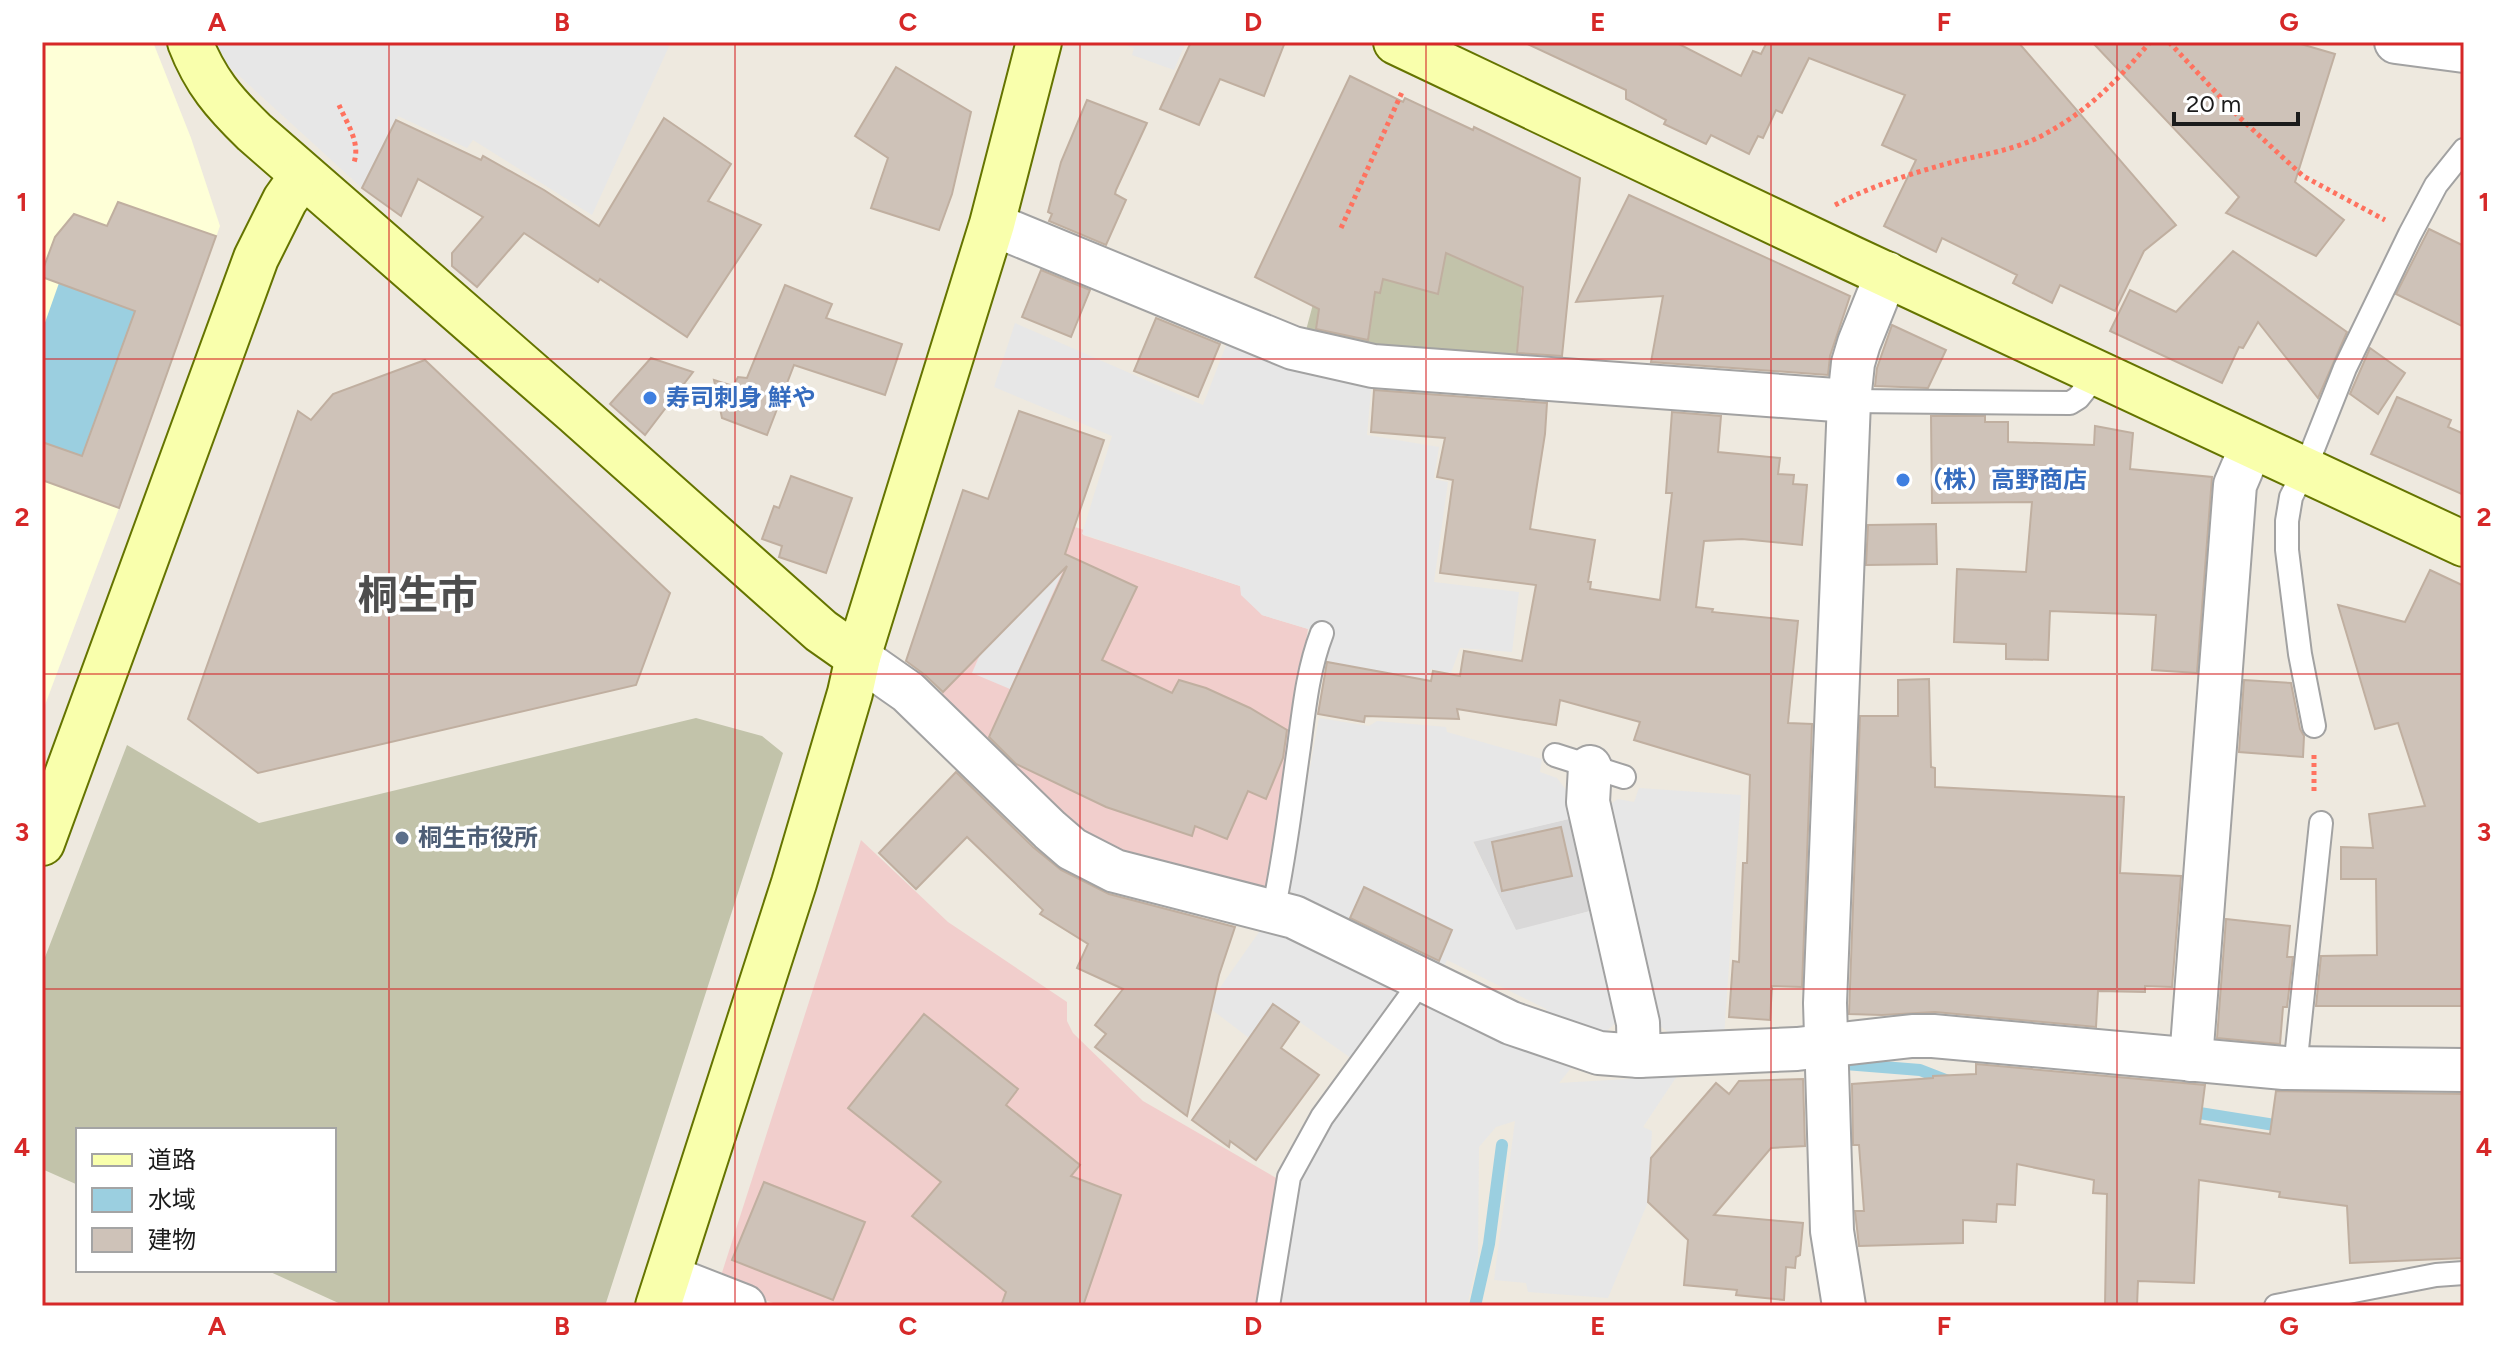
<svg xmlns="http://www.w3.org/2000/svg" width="2506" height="1348" font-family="Figtree,'Noto Sans JP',sans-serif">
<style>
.residential{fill:#d9d8d8}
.commercial{fill:#f1cecc}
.education{fill:#feffd7}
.construction{fill:#c2c3aa}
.parking{fill:#e7e7e7}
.water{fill:#9bcfe0}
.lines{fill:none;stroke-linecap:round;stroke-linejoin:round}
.stream{stroke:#9bcfe0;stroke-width:12}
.building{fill:#cec2b8;stroke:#c0afa0;stroke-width:2}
.lane-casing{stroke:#a2a2a2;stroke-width:26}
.street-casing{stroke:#a2a2a2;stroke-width:46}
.secondary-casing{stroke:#657400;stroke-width:48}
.path{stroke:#ff725f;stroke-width:5;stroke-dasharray:4 4;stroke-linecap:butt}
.lane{stroke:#fff;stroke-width:22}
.street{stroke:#fff;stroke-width:42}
.secondary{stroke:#f9ffac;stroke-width:44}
.grid{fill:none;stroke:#d62828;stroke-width:2;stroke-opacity:0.55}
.shop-dot{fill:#3f7fe0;stroke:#fff;stroke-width:3}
.service-dot{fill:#5c6f8a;stroke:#fff;stroke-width:3}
.labels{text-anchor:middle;stroke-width:7;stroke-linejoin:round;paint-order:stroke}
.shop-label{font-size:24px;font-weight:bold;fill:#366cbe;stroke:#fff;text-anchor:start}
.service-label{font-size:24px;font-weight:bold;fill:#4e5e75;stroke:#fff;text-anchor:start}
.town-label{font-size:40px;font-weight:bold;fill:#4e4e4e;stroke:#fff}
.neatline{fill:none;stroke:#d62828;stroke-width:3}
.grid-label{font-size:26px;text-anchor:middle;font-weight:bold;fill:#d62828}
</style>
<rect width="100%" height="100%" fill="#eee9df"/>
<path class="residential" d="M1573 818 1594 910 1516 931 1473 841Z"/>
<g class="commercial">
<path d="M1036 514 1084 530 1083 535 1240 586 1262 615 1308 629 1266 885 1253 893 1087 843 939 696 971 664Z"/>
<path d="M861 840 948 922 1067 1002V1021L1073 1033 1143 1101 1278 1179 1256 1306H781L719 1282Z"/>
</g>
<path class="education" d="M42 42H153L191 138 220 226 119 508 42 713Z"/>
<g class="construction">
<path d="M1401 241 1505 257 1498 276 1522 287 1516 364 1373 352 1305 334 1327 252Z"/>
<path d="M696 718 762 736 783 753 605 1306H345L266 1270H334V1130H78V1185L42 1169V965L127 745 259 823Z"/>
</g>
<g class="parking">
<path d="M216 42H671L592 215 473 140 467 148 398 116 362 188 224 62Z"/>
<path d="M1114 42H1186L1174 70 1132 55 1134 48Z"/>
<path d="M1015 323 1203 405 1228 340 1372 379 1367 435 1439 447 1434 479 1448 482 1434 582 1519 592 1512 652 1460 648 1451 673 1431 669 1428 683 1327 662 1332 636 1262 615 1241 595 1240 586 1082 534 1112 436 994 387Z"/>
<path d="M1028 544 1068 559 1010 689 972 673Z"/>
<path d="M1319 718 1369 726 1377 721 1446 727 1447 732 1542 759 1540 772 1557 778 1570 795 1573 818 1473 842 1516 930 1594 910 1622 1017 1599 1038 1550 1019 1546 1009 1447 960 1442 970 1300 904 1288 888Z"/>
<path d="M1639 788 1741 795 1724 1037 1681 1042 1655 1022 1608 806 1618 799 1634 802Z"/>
<path d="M1264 925 1404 989 1355 1061 1274 1004 1249 1038 1207 1006Z"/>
<path d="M1424 996 1575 1063 1559 1083 1677 1076 1643 1127 1652 1131 1648 1202 1608 1298 1528 1292 1526 1283 1494 1280 1515 1121 1496 1127 1479 1147 1478 1257 1467 1306H1277L1297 1185 1331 1123Z"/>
</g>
<path class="water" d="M59 283 135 311 82 456 42 442V331Z"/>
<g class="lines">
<g class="stream">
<path d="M1845 1064 1920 1070 1951 1082"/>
<path d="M2187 1111 2287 1127"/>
<path d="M1475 1306 1489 1244 1502 1145"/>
</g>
</g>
<g class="building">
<path d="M1191 42H1285L1264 96 1220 79 1199 125 1160 109Z"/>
<path d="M1523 42H1675L1741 76 1753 51 1761 54 1767 42H2018L2176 225 2144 251 2115 311 2060 285 2052 303 2013 283 2017 275 1942 238 1936 252 1884 226 1916 160 1882 145 1905 95 1809 58 1782 113 1776 110 1763 138 1758 136 1749 154 1711 135 1706 144 1664 124 1666 120 1626 99V90Z"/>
<path d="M2092 42H2294L2335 54 2295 182 2344 220 2316 256 2226 213 2239 197Z"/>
<path d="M896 67 971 112 952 194 939 230 871 208 888 158 855 136Z"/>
<path d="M1350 76 1403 102 1405 98 1473 130 1474 127 1580 178 1562 356 1517 353 1523 287 1446 253 1438 294 1383 279 1380 293 1375 292 1368 340 1316 329 1319 309 1255 277Z"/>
<path d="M1087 100 1147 123 1116 190 1115 194 1126 200 1106 245 1049 221 1052 214 1048 212 1061 162Z"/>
<path d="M664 118 731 164 708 201 761 225 687 337 600 279 598 282 524 233 477 287 452 266V253L483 217 418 179 401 216 362 188 396 120 481 160 483 156 544 190 599 226Z"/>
<path d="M1629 195 1850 296 1830 356 1828 375 1651 362 1663 296 1576 302Z"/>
<path d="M118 202 216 236 119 508 42 480V442L82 456 135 311 42 277V272L55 237 74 214 107 226Z"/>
<path d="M2429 229 2464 246V327L2396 294Z"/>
<path d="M2233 251 2347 332 2318 398 2258 322 2243 348 2239 347 2222 383 2110 331 2130 290 2176 312Z"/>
<path d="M1041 270 1090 290 1071 337 1022 317Z"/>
<path d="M785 285 832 304 826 318 902 344 885 395 794 365 767 435 722 418 714 380 733 386 738 377 747 378Z"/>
<path d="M1156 318 1220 344 1198 397 1134 371Z"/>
<path d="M1892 325 1946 350 1928 388 1875 386 1877 368Z"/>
<path d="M2370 348 2405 373 2378 414 2350 394Z"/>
<path d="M651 358 693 372 645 435 610 404Z"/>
<path d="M425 360 670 593 636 685 258 773 188 719 298 411 311 420 333 394Z"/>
<path d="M1374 390 1547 403 1545 434 1530 529 1595 540 1588 582H1591L1590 589 1660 600 1672 493H1666L1672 412 1721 416 1718 452 1780 458 1778 474 1794 475 1793 484 1807 485 1802 545 1742 539 1704 541 1696 607 1713 609 1712 612 1798 621 1788 723 1812 724 1802 987 1772 986 1770 1020 1729 1017 1733 961 1739 962 1743 863H1747L1750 775 1634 740 1640 722 1560 700 1556 725 1457 709 1459 719 1365 716 1364 722 1318 714 1327 662 1431 681 1433 671 1460 676 1464 651 1522 661 1536 585 1440 573 1453 480 1437 477 1445 438 1371 432Z"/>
<path d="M2397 397 2451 420 2448 427 2464 434V495L2371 454Z"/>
<path d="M1019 411 1104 440 1065 554 1137 587 1102 660 1172 693 1179 680 1206 688 1250 708 1287 730 1283 758 1266 799 1248 791 1227 839 1195 826 1192 836 1106 807 1016 764 989 737 1067 566 943 692 925 675 906 661 963 490 988 499Z"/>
<path d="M1931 416H1985V422H2008V442L2094 445 2095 426 2133 433 2130 469 2212 477 2197 673 2152 670 2156 615 2050 611 2048 660 2006 659V644L1954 642 1957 569 2026 572 2032 502 1932 503Z"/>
<path d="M791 476 852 498 826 573 779 557 782 546 762 539 774 506 779 508Z"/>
<path d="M1936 524 1937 564 1866 565 1868 525Z"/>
<path d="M2430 570 2464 586V1006H2316L2321 956 2377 955 2376 879H2341V847L2373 848 2369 814 2425 806 2398 723 2375 729 2338 605 2405 622Z"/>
<path d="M1929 679 1931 767 1935 768V787L2124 797 2120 873 2181 876 2172 987 2145 986V992L2098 991 2096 1027 1935 1012 1882 1015 1849 1014 1860 716H1898V680Z"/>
<path d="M2244 680 2291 683 2300 729 2304 736 2303 757 2239 752Z"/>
<path d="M956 772 1033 847 1061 870 1109 894 1235 927 1219 975 1187 1116 1095 1047 1106 1034 1095 1025 1123 989 1077 968 1088 944 1040 914 1043 910 967 837 916 889 879 853Z"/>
<path d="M1561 827 1572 876 1502 891 1492 842Z"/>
<path d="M1364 887 1452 930 1439 961 1350 918Z"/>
<path d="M2226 919 2290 926 2287 957H2293L2287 1007H2283L2280 1044 2217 1038Z"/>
<path d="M1273 1004 1299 1022 1281 1048 1319 1075 1256 1160 1230 1141 1229 1147 1192 1120Z"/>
<path d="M924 1014 1018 1089 1006 1105 1080 1165 1071 1176 1121 1195 1083 1306H1001L1006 1292 912 1216 941 1182 848 1108Z"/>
<path d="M1976 1064 2205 1085 2200 1124 2270 1134 2276 1091 2464 1094V1258L2350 1263 2347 1206 2279 1197 2280 1192 2199 1180 2194 1283 2138 1281 2137 1306H2105L2107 1194 2093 1193 2094 1180 2017 1164 2015 1205 1997 1204 1996 1222 1963 1220V1243L1859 1246 1855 1211H1864L1859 1145H1853L1852 1084 1933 1078V1076L1976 1074Z"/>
<path d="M1803 1079 1805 1146 1771 1148 1714 1215 1803 1223 1800 1255 1796 1257 1795 1268 1786 1267 1784 1300 1736 1295 1737 1290 1684 1285 1688 1240 1648 1202 1651 1158 1716 1083 1729 1094 1739 1081Z"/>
<path d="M764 1182 865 1222 833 1300 732 1260Z"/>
</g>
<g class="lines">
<defs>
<g id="lane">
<path d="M1849 401 2070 403 2078 398 2099 372"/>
<path d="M2314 726 2300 654 2287 550V521L2291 497 2305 469 2345 368 2410 234 2436 185 2464 150"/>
<path d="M1555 755 1624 777"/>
<path d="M1273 911C1285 857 1291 802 1299 747 1304 709 1308 669 1322 633"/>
<path d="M2295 1068 2321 823"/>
<path d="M1268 1306 1289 1177 1322 1117 1422 980"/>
<path d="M2276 1306 2436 1275 2464 1273"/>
</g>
<g id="street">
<path d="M2396 42 2464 51"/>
<path d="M992 224 1293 348 1373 366 1849 401"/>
<path d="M858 657 908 692 1050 830 1072 849 1115 871 1294 917 1511 1023 1599 1053 1639 1056 1797 1049 1912 1036H1933L2284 1068 2464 1070"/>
<path d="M1590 767 1588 802 1638 1023 1639 1056"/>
<path d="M2191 1060 2235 485 2252 445"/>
<path d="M667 1276 744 1306"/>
<path d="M1844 1306 1832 1231 1825 1003 1849 401 1853 363 1859 343 1887 273"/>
</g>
<g id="secondary">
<path d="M190 42C205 81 224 103 254 132L575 412 821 631 858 657"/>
<path d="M1396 42 1853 259 2464 544"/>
<path d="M42 843 256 258 285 200 302 176"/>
<path d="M658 1306 794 883 850 693 858 657 992 224 1039 42"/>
</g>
</defs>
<use href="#lane" class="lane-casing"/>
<use href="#street" class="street-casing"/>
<use href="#secondary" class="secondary-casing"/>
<g class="path">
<path d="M2169 42 2238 116 2303 176 2385 220"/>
<path d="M339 105C347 124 362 144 353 165"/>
<path d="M1835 205C1873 185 1916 172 1957 161 1986 154 2018 149 2045 134 2088 111 2119 79 2150 42"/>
<path d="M1341 228 1403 90"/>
<path d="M2314 755V793"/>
</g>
<use href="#lane" class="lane"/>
<use href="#street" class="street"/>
<use href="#secondary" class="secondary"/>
</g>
<path class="grid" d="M389 42V1306M735 42V1306M1080 42V1306M1426 42V1306M1771 42V1306M2117 42V1306M42 359H2464M42 674H2464M42 989H2464"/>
<g class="shop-dot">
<circle cx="650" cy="398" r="8"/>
<circle cx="1903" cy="480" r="8"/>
</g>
<circle class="service-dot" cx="402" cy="838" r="8"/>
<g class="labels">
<g class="shop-label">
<text x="666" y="406">寿司刺身 鮮や</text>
<text x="1919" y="488">（株）高野商店</text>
</g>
<g class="service-label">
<text x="418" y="846">桐生市役所</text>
</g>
<g class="town-label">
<text x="418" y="609">桐生市</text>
</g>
</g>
<rect width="2506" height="1348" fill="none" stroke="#ffffff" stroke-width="88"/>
<rect x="76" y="1128" width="260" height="144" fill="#ffffff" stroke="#a4a4a4" stroke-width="2"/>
<rect x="92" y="1154" width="40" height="12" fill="#f9ffac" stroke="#a4a4a4" stroke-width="2"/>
<text x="148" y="1168" font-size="24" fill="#1b1b1b">道路</text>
<rect x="92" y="1188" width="40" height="24" fill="#9bcfe0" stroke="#a4a4a4" stroke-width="2"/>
<text x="148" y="1208" font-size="24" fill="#1b1b1b">水域</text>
<rect x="92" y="1228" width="40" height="24" fill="#cec2b8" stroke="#a4a4a4" stroke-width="2"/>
<text x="148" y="1248" font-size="24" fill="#1b1b1b">建物</text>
<path d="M2174 112v12h124v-12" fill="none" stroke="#1b1b1b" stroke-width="4"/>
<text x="2186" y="112" font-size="24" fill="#1b1b1b" stroke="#ffffff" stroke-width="6" paint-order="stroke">20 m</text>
<rect x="44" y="44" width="2418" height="1260" class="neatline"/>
<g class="grid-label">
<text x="217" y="31">A</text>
<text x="562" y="31">B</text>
<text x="908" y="31">C</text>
<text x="1253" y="31">D</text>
<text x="1598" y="31">E</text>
<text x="1944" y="31">F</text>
<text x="2289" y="31">G</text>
<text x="22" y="211">1</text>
<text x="2484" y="211">1</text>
<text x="22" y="526">2</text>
<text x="2484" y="526">2</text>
<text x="22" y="841">3</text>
<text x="2484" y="841">3</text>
<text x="22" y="1156">4</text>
<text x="2484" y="1156">4</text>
<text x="217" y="1335">A</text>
<text x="562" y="1335">B</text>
<text x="908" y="1335">C</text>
<text x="1253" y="1335">D</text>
<text x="1598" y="1335">E</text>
<text x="1944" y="1335">F</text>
<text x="2289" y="1335">G</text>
</g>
</svg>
